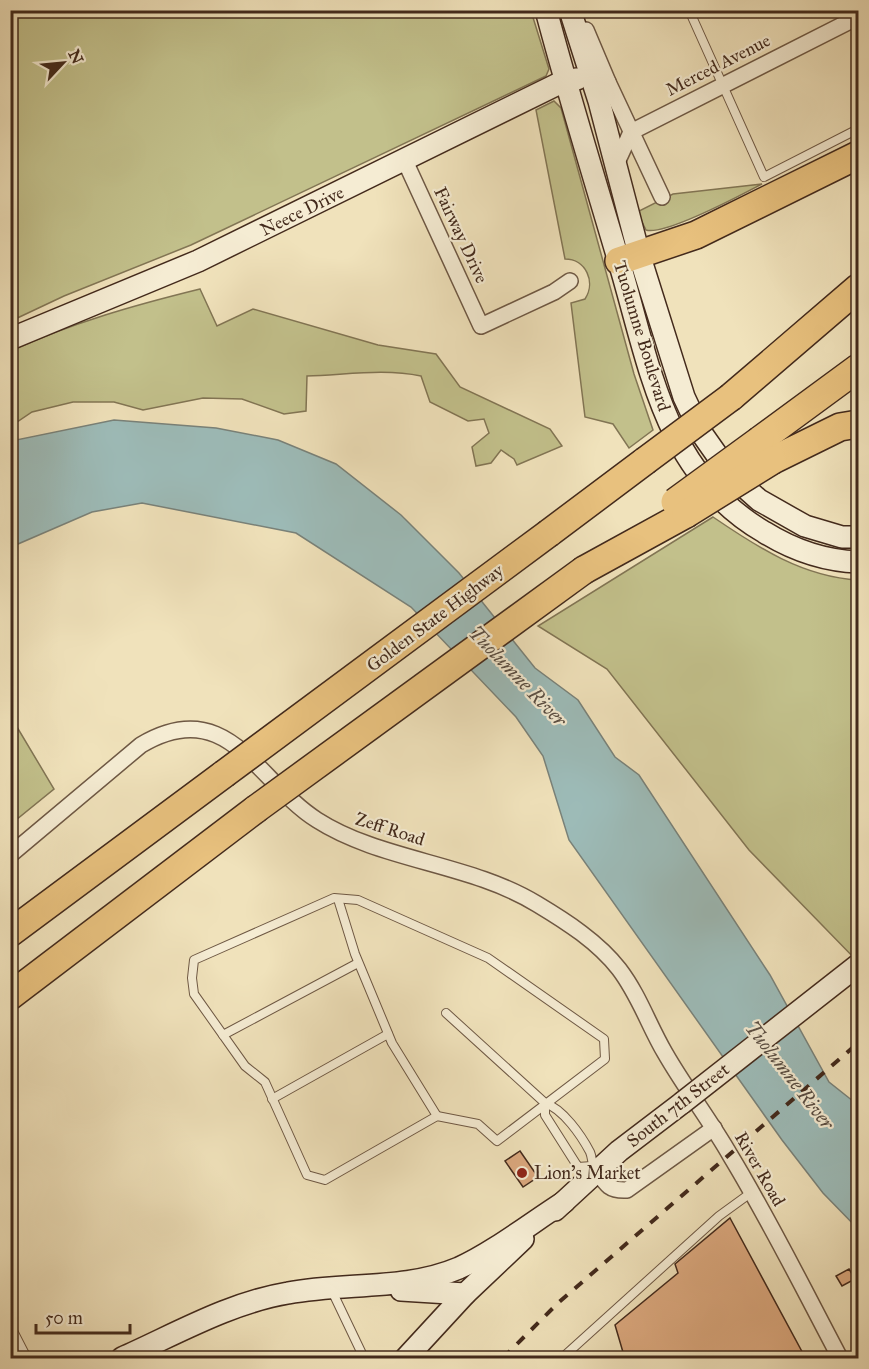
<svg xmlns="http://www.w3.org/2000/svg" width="869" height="1369" font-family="'IM FELL Great Primer',serif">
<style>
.green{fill:#c2c08b;stroke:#827554;stroke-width:1.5}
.water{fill:#9dbcb9;stroke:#79827a;stroke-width:1.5}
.building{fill:#dca97f;stroke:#432a1c;stroke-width:1.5}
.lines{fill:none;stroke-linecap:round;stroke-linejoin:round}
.lane-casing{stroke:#6e5844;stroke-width:10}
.street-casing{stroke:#6e5844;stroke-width:18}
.secondary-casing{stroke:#432a1c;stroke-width:24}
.highway-casing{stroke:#432a1c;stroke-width:30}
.lane{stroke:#f5ecd3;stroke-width:8}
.street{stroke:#f5ecd3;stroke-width:15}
.secondary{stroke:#f5ecd3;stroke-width:21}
.highway{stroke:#e8c17e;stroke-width:27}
.rail{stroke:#432a1c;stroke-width:4;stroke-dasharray:10 10;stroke-linecap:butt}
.secondary-bridge-casing{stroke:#432a1c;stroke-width:24;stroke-linecap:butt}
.highway-bridge-casing{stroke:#432a1c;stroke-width:30;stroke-linecap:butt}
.secondary-bridge{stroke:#f5ecd3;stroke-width:21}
.highway-bridge{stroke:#e8c17e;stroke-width:27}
.poi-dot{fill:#8f2418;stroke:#f5ecd3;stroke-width:2}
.labels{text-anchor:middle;stroke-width:4.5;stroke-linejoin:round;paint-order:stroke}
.street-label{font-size:18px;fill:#432a1c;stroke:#f5ecd3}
.poi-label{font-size:18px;fill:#432a1c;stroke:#f5ecd3;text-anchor:start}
.water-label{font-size:20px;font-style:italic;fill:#5a4e43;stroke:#f5ecd3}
</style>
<rect width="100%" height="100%" fill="#f0e2bb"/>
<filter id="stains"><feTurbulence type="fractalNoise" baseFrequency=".00333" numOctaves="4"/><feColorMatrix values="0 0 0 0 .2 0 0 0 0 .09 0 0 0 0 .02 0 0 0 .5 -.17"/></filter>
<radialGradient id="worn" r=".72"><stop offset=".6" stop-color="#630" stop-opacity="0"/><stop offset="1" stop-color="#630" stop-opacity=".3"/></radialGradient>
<g class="green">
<path d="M10 11H531L549 69 546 76 191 245 64 296 11 321Z"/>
<path d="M554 101 561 108 634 374 653 430 629 448 613 424 585 417 571 303 585 299C596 282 586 259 565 259L536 110Z"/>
<path d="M762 184C741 195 665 236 646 230L637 212 673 194Z"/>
<path d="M200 289 217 326 253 309 378 345 436 354 460 387 550 429 562 446 517 465 514 459 501 450 491 463 476 466 472 447 489 433 484 419 468 421 430 402 421 376C384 368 345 375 307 376L306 411 284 414 242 399 203 398 143 410 114 402H73L32 412 11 426V351C71 323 135 305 200 289Z"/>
<path d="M713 517C757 547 803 577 858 580V962L749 850 607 669 538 626Z"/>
<path d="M11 717 54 789 11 824H10Z"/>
</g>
<path class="water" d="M114 420 216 428 278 440 336 464 401 515 459 573 535 668 578 700 615 757 639 775 770 975 829 1082 858 1105V1229L823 1193 782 1140 569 840 543 756 516 717 411 607 296 533 142 503 92 512 11 547V441Z"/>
<g class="building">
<path d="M520 1151 538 1177 523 1187 505 1161Z"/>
<path d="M730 1218 806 1359H625L615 1325 678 1273 675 1264Z"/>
<path d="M849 1269 855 1279 842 1286 836 1276Z"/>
</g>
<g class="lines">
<defs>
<g id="lane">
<path d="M689 10 764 177 858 129"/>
<path d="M334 898 358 900 488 958 604 1039 605 1059 497 1141 478 1124 437 1116 325 1180 307 1175 265 1082 245 1066 194 994 192 978 194 960Z"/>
<path d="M338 899 355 954 392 1043 437 1116"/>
<path d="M446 1013 545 1103C563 1109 581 1135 590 1152 593 1159 591 1164 596 1170"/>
<path d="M223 1035 358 963"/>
<path d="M272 1099 388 1034"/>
<path d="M545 1103V1115L578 1167 592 1166"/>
<path d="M332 1291 364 1358"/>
<path d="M10 1325 27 1358"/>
<path d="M562 1358 719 1216 752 1192"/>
</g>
<g id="street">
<path d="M586 30 608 82"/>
<path d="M589 76 608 82 662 197"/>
<path d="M405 161 481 326 554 292 570 281"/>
<path d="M615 167 631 132 858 17"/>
<path d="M10 855 141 745C228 693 258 783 317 820 381 861 470 863 537 904 567 922 598 942 619 969 639 995 649 1026 665 1053 685 1088 710 1120 730 1155 770 1221 804 1290 840 1358"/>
<path d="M597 1171C606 1185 610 1191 627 1190L714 1128"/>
</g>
<g id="secondary">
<path d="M546 10C568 93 593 174 617 255 649 359 661 472 764 532 793 550 825 561 858 562"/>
<path d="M570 10 599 101 639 254 684 397 700 431 731 475 759 500 805 526 842 537H858"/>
<path d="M10 339 198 261 564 81 577 79"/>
<path d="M555 1210 619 1151 682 1103"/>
<path d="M401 1290 465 1294"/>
<path d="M122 1358C176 1334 229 1303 288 1293 344 1282 405 1291 459 1268 494 1252 531 1223 564 1202"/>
<path d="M406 1358 465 1294 523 1239"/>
</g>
<g id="highway">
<path d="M619 261 696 235 858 155"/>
<path d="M731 397 858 288"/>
<path d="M760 440 858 368"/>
<path d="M773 460 840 427 858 424"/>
<path d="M549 533 645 461"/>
<path d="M584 570 686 514"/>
<path d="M10 933 224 774"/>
<path d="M10 996 256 809"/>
</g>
</defs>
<use href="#lane" class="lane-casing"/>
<use href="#street" class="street-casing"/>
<use href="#secondary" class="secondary-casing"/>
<use href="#highway" class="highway-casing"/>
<use href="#lane" class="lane"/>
<use href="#street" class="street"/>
<use href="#secondary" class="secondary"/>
<use href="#highway" class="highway"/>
<path class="rail" d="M503 1358 558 1303 858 1043"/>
<defs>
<path id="secondary-bridge" d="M682 1103 858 965"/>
<g id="highway-bridge">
<path d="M645 461 731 397"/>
<path d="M675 502 760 440"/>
<path d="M686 514 773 460"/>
<path d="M224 774 549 533"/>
<path d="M256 809 584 570"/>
</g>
</defs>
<use href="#secondary-bridge" class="secondary-bridge-casing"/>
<use href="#highway-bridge" class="highway-bridge-casing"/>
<use href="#secondary-bridge" class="secondary-bridge"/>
<use href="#highway-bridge" class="highway-bridge"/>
</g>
<circle class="poi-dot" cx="522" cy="1173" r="6"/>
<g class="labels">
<g class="street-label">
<text transform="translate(718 65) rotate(-27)" y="6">Merced Avenue</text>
<text transform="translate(302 211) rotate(-26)" y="6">Neece Drive</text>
<text transform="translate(461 235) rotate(65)" y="6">Fairway Drive</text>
<text transform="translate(642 336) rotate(73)" y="6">Tuolumne Boulevard</text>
<text transform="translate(435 618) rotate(-37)" y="6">Golden State Highway</text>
<text transform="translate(390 829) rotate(18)" y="6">Zeff Road</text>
<text transform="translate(678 1105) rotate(-38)" y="6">South 7th Street</text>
<text transform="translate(760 1169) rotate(60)" y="6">River Road</text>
</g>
<g class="poi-label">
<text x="534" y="1179">Lion's Market</text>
</g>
<g class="water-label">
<text transform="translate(518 676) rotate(46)" y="7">Tuolumne River</text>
<text transform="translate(790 1075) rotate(52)" y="7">Tuolumne River</text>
</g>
</g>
<rect width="869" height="1369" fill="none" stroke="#f0e2bb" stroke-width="36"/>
<rect x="12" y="12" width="845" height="1345" fill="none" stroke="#432a1c" stroke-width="3"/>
<rect x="18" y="18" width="833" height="1333" fill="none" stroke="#432a1c" stroke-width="1.5"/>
<g transform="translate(63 63) rotate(64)" stroke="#f5ecd3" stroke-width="4.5" paint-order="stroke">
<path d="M0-4.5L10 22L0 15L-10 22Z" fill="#432a1c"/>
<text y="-9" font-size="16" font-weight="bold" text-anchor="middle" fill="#432a1c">N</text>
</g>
<path d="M36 1324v9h94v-9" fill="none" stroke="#432a1c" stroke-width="3"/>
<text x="45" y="1324" font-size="18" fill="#432a1c" stroke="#f5ecd3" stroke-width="4.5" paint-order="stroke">50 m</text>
<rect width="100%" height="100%" filter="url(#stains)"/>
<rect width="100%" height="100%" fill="url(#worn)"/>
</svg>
